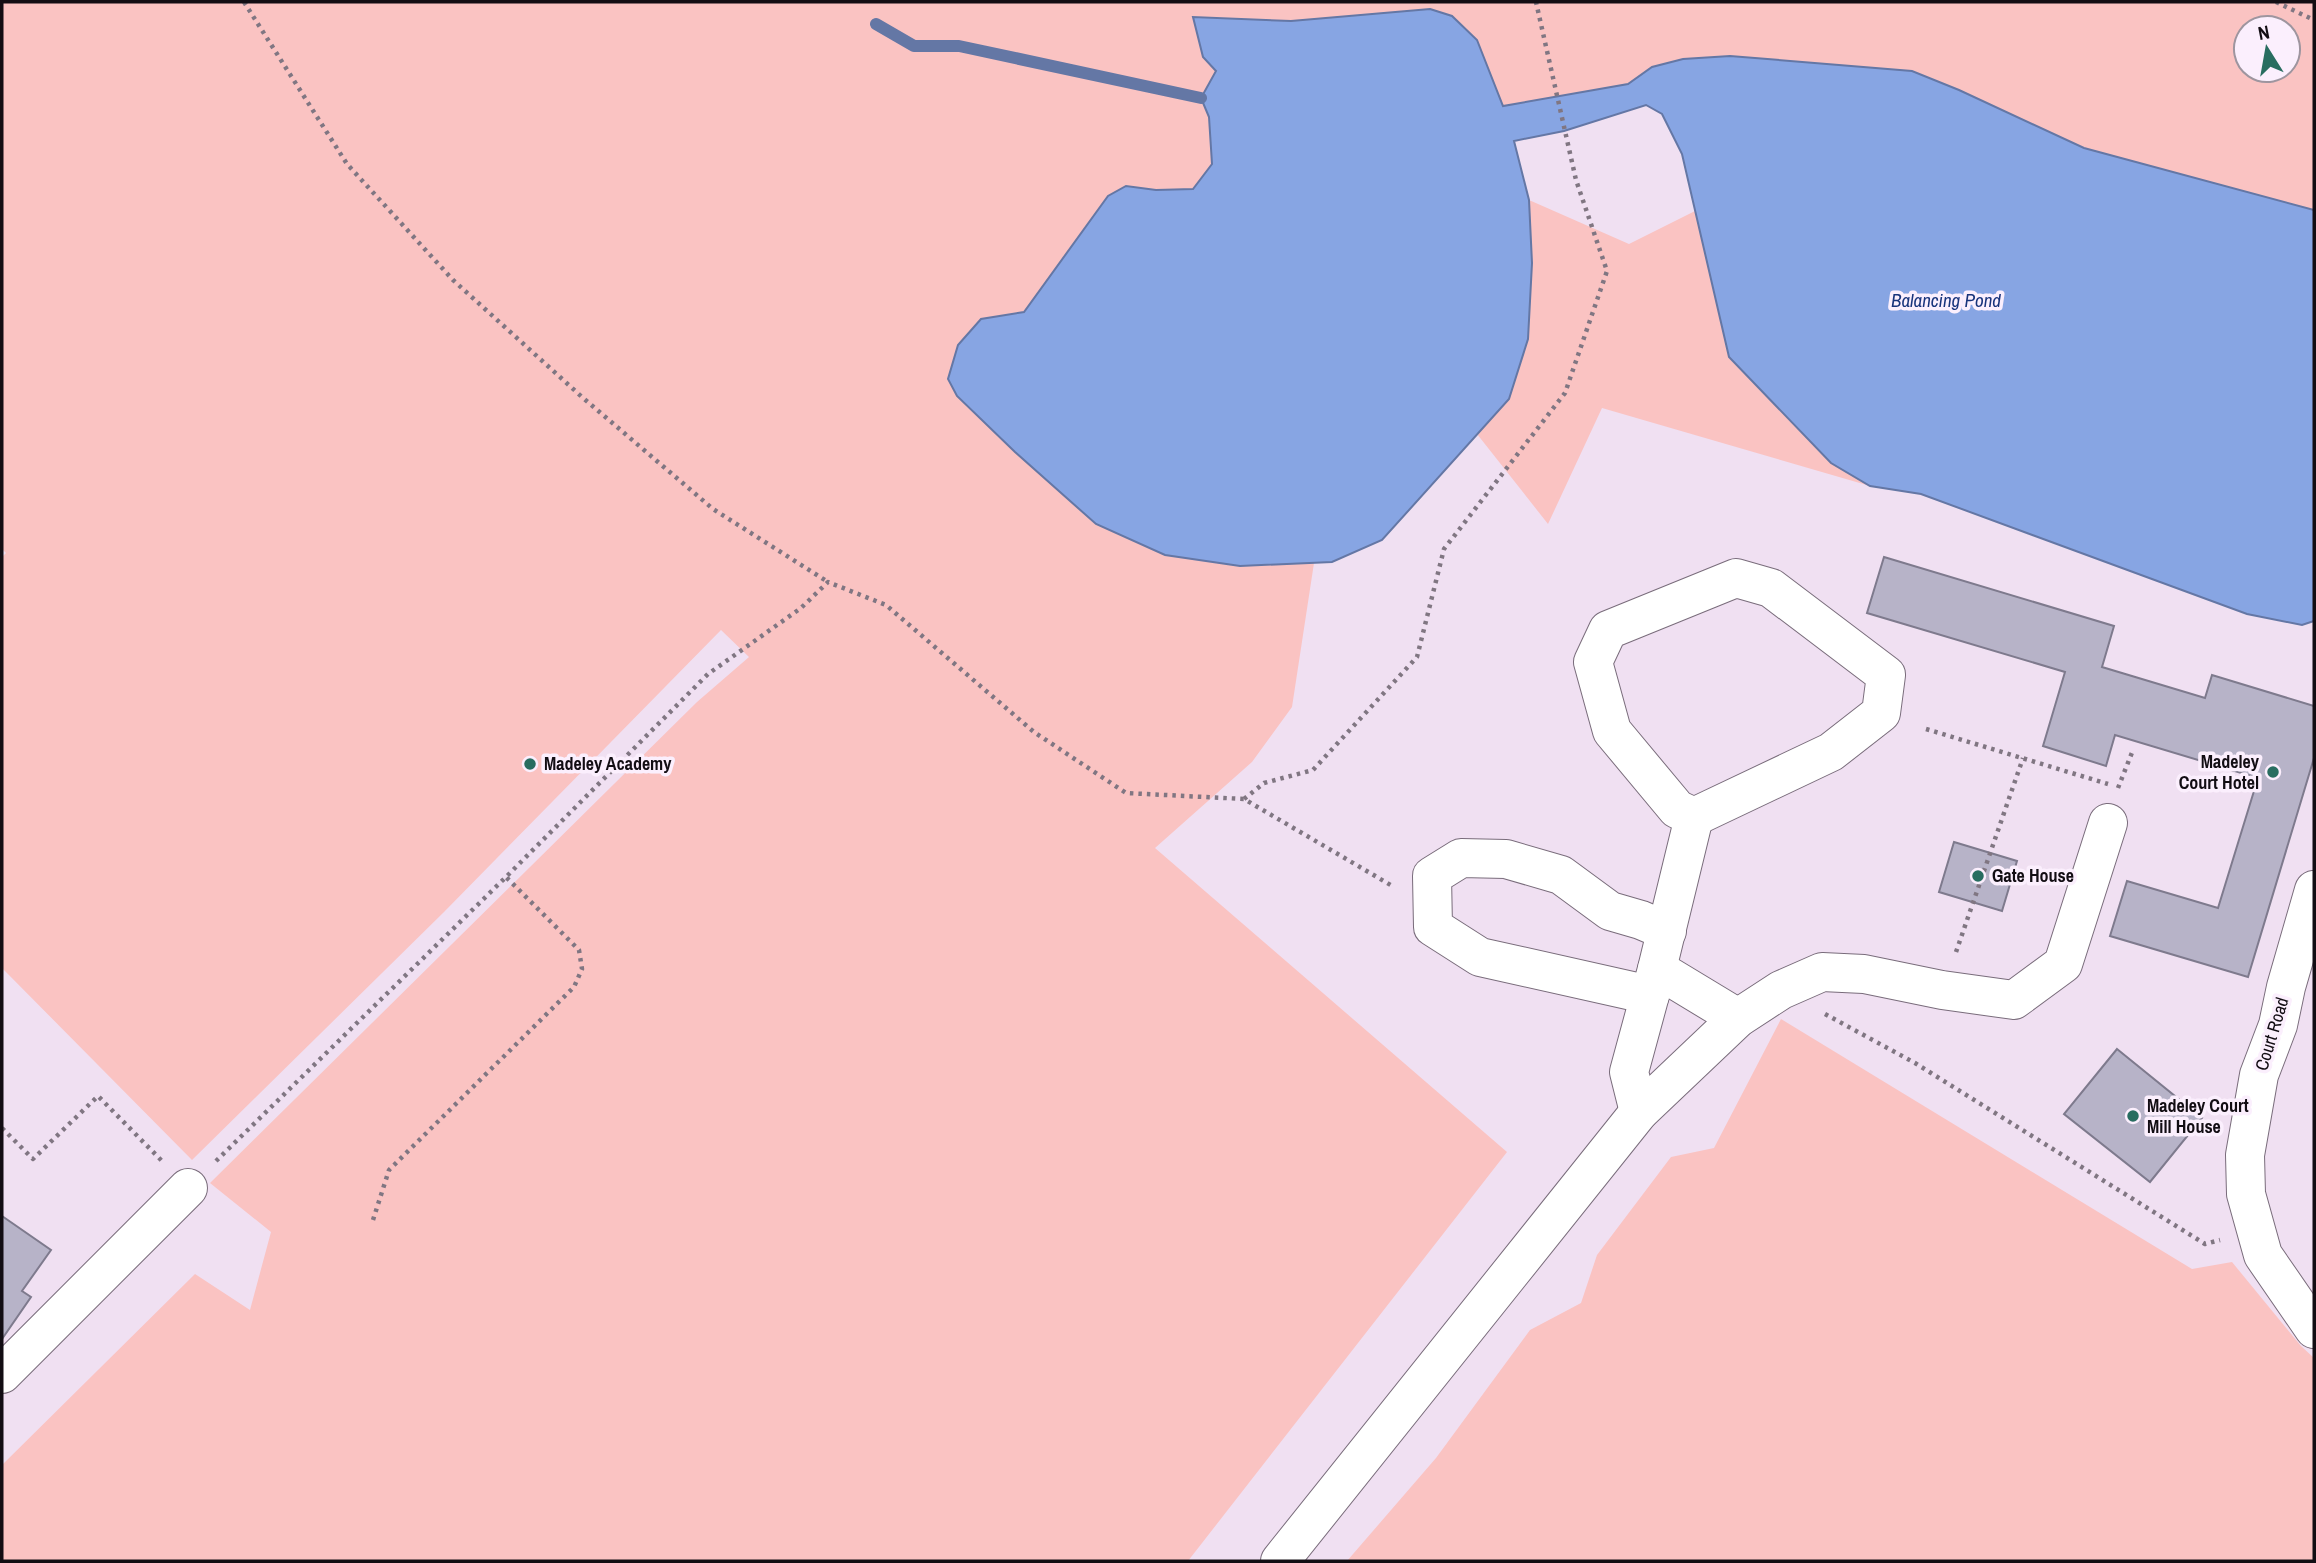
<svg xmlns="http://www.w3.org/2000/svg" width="2316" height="1563" font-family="'Archivo Narrow',sans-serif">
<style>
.green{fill:#fac3c2;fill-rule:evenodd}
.water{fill:#87a5e3;stroke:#6477a5;stroke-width:2}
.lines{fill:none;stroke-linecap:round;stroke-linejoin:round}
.stream{stroke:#6477a5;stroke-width:12}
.building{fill:#b7b3c8;stroke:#7e7a8d;stroke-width:2}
.minor-casing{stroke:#796c7b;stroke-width:40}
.path{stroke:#807682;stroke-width:4.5;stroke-dasharray:3.5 5;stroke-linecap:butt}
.minor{stroke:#fff;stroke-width:38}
.poi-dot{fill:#286d60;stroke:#fbeffd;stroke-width:2.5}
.labels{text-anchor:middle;stroke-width:7;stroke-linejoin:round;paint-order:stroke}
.poi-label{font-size:18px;font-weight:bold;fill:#120d13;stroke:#fbeffd;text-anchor:start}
.street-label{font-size:18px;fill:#120d13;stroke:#fbeffd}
.water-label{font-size:19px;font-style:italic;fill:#18347c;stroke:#fbeffd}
</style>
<rect width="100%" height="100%" fill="#f0e0f2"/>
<g class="green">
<path d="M2 2H2314V210L2084 148 1959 90 1912 71 1730 56 1683 59 1652 67 1628 84 1503 106 1477 40 1452 16 1430 9 1291 21 1193 18 1216 71 1201 98 1209 117 1213 164 1193 189 1156 190 1126 186 1108 196 1024 312 981 319 958 345 948 379 957 396 1015 452 1096 524 1183 557 1240 566 1314 563 1292 707 1252 762 1155 848 1507 1152 1188 1561H2V1465L195 1274 250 1310 271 1232 210 1183 697 702 749 657 721 630 444 912 192 1160 2 968V557L6 553 2 549ZM2246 28H2288V70H2246Z"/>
<path d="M1529 200 1629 244 1695 211 1729 358 1831 463 1870 486 1602 408 1548 524 1477 434 1509 399 1532 263Z"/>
<path d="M1781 1019 2192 1269 2232 1262 2301 1346 2314 1358V1561H1347L1436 1458 1530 1330 1581 1303 1597 1255 1671 1157 1714 1148Z"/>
</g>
<path class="water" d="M1430 9 1452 16 1477 40 1503 106 1628 84 1652 67 1683 59 1730 56 1912 71 1959 90 2084 148 2314 210V621L2302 625 2247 614 1921 494 1870 486 1831 463 1729 357 1682 154 1662 114 1646 105 1564 131 1514 141 1529 200 1532 263 1528 339 1509 399 1382 540 1332 562 1240 566 1165 555 1096 524 1015 452 957 396 948 379 958 345 981 319 1024 312 1108 196 1126 186 1156 190 1193 189 1212 164 1209 117 1201 98 1216 71 1203 57 1193 17 1291 21Z"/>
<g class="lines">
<path class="stream" d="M876 24 914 46H959L1201 98"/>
</g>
<g class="building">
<path d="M1884 557 2114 626 2102 667 2205 698 2212 675 2314 706V758L2248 977 2110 936 2127 881 2218 908 2258 778 2115 735 2106 766 2043 746 2065 672 1867 613Z"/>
<path d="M1954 842 2017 861 2002 911 1939 892Z"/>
<path d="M2117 1049 2202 1118 2150 1182 2064 1114Z"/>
<path d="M2 1216 51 1250 22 1291 31 1297 2 1339Z"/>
</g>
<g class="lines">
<defs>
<g id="minor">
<path d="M1736 578 1771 588 1886 675 1881 713 1831 752 1694 817 1677 809 1612 731 1593 662 1608 630Z"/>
<path d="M2314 890 2286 987 2278 1025 2259 1075 2245 1155 2246 1194 2263 1255 2314 1329"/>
<path d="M1657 969 1738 1018"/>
<path d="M1650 995 1480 957 1433 927 1432 876 1461 858 1506 859 1561 875 1610 911 1641 920 1667 931"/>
<path d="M1639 1112 1629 1072 1657 969 1694 817"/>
<path d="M2 1374 188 1188"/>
<path d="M1280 1561 1639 1112 1738 1018 1781 990 1822 972 1864 974 1942 990 2014 1000 2063 964 2108 823"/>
</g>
</defs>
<use href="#minor" class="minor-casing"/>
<g class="path">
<path d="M244 2 347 164 453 280 582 397 713 509 828 582"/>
<path d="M2276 2 2314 20"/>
<path d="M1926 729 2108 784"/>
<path d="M2118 788 2133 750"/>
<path d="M1244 799 1264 783 1313 770 1417 657 1444 549 1565 393 1607 271 1576 180 1536 2"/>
<path d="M1956 952 2023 758"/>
<path d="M1825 1014 1915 1063 2205 1244 2220 1240"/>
<path d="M2 1128 33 1159 98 1096 163 1162"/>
<path d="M216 1161 506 877 708 674 801 608 828 582 886 605 1034 732 1126 793 1244 799 1394 887"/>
<path d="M373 1220 389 1170 574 987 582 969 579 950 506 877"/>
</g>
<use href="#minor" class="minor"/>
</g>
<g class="poi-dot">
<circle cx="530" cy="764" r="7"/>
<circle cx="2273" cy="772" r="7"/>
<circle cx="1978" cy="876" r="7"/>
<circle cx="2133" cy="1116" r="7"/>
</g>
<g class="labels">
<g class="poi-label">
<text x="2259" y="768" text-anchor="end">Madeley<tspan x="2259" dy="21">Court Hotel</tspan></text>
<text x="544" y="770">Madeley Academy</text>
<text x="1992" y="882">Gate House</text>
<text x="2147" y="1112">Madeley Court<tspan x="2147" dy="21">Mill House</tspan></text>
</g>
<g class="street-label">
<text transform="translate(2272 1034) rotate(-73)" y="6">Court Road</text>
</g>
<g class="water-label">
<text x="1946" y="307">Balancing Pond</text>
</g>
</g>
<rect width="2316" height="1563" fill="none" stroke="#120d13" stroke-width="7"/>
<g transform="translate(2267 49) rotate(349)"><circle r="33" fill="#fbeffd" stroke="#9e959f" stroke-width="2"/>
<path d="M0-5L12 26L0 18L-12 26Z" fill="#286d60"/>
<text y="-10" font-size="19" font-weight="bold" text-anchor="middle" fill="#120d13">N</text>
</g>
</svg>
